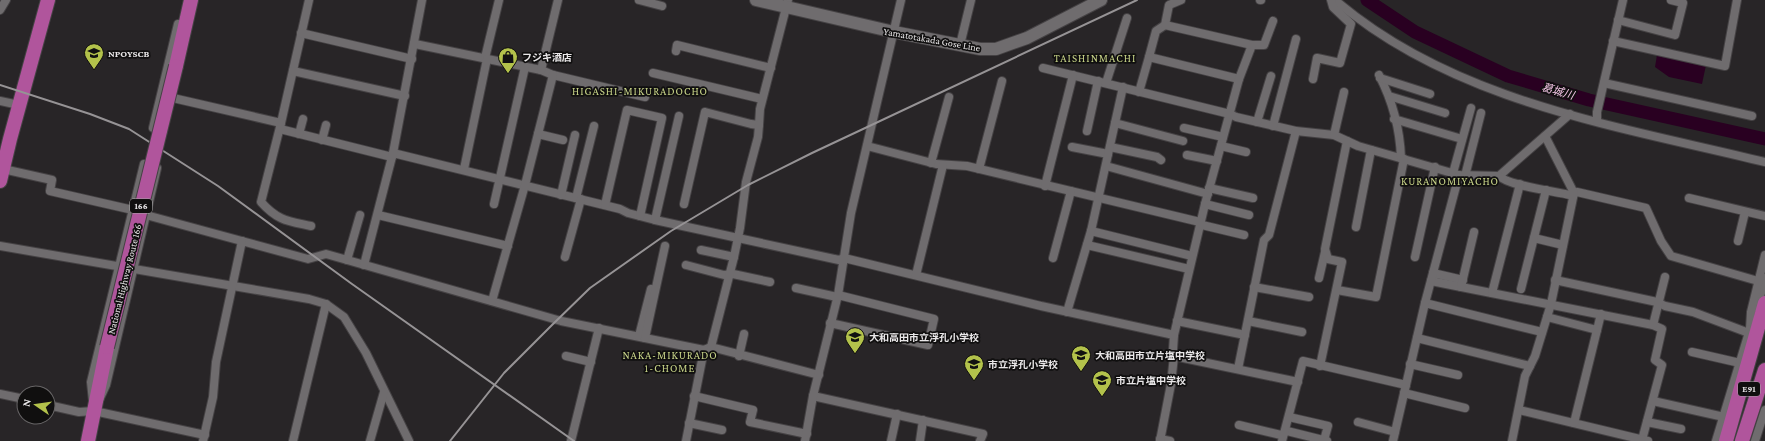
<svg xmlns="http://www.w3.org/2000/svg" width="1765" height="441" font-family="'Crimson Pro','Noto Sans JP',serif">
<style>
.water{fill:#290021}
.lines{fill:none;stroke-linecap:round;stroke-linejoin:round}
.river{stroke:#290021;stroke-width:13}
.minor-casing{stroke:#454244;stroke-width:10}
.secondary-casing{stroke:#454244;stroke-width:14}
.trunk-casing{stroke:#454244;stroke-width:16}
.minor{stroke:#6f6c6e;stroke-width:8}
.secondary{stroke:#6f6c6e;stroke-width:12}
.trunk{stroke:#b0559c;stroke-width:14}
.rail{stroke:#969395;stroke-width:2}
.trunk-bridge-casing{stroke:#454244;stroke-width:16;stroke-linecap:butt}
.trunk-bridge{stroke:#b0559c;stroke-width:14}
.labels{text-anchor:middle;stroke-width:3.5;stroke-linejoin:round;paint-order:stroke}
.shield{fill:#100f0f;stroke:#a8a6a7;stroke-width:1}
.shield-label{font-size:9px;font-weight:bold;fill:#e9e7e8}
.street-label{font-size:10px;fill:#e9e7e8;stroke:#100f0f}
.poi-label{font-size:10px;font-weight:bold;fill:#e9e7e8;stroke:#100f0f;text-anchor:start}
.neighbourhood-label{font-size:11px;letter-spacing:1px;fill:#c9d589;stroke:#100f0f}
.water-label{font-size:11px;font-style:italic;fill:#f7c8e9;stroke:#100f0f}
</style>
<rect width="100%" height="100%" fill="#282527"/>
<path class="water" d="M1657 55 1706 65 1702 84 1669 77 1655 67Z"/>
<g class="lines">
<path class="river" d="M1367 0 1415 32 1508 76 1589 100 1765 139"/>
<defs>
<g id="minor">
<path d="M309 0 281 123 261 202C278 221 288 221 311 226"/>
<path d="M639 0 662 6"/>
<path d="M1181 0 1169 5 1165 25 1156 31 1149 57 1239 79"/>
<path d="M1260 0H1261"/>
<path d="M1335 0C1454 102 1618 126 1765 162"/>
<path d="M0 10 6 0"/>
<path d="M1618 20 1675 35 1683 3 1671 0"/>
<path d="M1273 21 1264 45H1252L1239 79 1205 204 1174 335 1173 350 1174 356 1298 382"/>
<path d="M1165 25 1252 45"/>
<path d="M301 33 412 59"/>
<path d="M1613 41 1725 66 1737 0"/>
<path d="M415 44 541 70 553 75 645 97"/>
<path d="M960 45 971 0"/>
<path d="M676 51 677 45 771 68"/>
<path d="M485 58 499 0"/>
<path d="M1043 68 1230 114 1236 117 1296 131 1334 135 1358 146 1459 175 1499 176 1570 114"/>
<path d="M541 70 558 0"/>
<path d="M293 71 405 96"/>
<path d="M653 73 762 99"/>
<path d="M1379 75C1392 100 1400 130 1401 158"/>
<path d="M1380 78 1430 94"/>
<path d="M1313 79 1317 58 1340 63 1351 24 1333 7 1331 0"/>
<path d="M1106 83 1127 18"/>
<path d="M1604 83 1752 116"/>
<path d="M1139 92 1149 57"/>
<path d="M1389 96 1445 113"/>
<path d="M173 98 281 123"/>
<path d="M0 101 19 105"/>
<path d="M1394 119 1462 139"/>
<path d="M1597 121V112L1623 0"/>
<path d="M1257 122 1271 76"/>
<path d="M1115 123 1183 141"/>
<path d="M1273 126 1296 39"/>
<path d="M1184 128 1223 137"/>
<path d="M280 129 392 157"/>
<path d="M163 131 153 128 178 24"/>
<path d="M1087 131 1098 81"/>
<path d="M299 134 303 119"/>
<path d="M538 134 563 140"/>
<path d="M1334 135 1344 92"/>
<path d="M322 140 326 125"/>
<path d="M867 146 936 164 967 166 1200 222 1202 225 1244 235"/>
<path d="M1221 146 1246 152"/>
<path d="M1072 147 1108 154"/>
<path d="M1110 147 1157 157 1161 160"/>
<path d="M393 153 620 209 628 213 655 220 839 260 844 258 1041 306 1174 335"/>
<path d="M1187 155 1217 161"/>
<path d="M931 163 949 97"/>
<path d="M144 164 157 168 106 385 94 411 91 382Z"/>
<path d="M1106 166 1208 194"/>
<path d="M3 169 52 180 50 191 133 210"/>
<path d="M464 169 487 59"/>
<path d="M979 169 1002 81"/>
<path d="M1453 173 1471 108"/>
<path d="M1465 176 1481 113"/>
<path d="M1499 176C1509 186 1554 191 1570 195L1577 192 1646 208 1661 241 1671 256 1758 281"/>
<path d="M1045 186 1073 75"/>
<path d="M1209 188 1253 198"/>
<path d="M561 195 575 135"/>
<path d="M576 198 594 126"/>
<path d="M1689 198 1765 216"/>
<path d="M494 204 525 67"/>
<path d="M684 204 705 112 751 124 759 125 760 109 788 0"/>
<path d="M1205 204 1249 215"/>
<path d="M605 205 627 110 662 118 640 216"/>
<path d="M146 215 308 259 326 254 561 321 704 350 711 347 819 375"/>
<path d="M378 215 508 246"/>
<path d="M655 220 679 116"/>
<path d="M1356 227 1371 150"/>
<path d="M1091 231 1192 256"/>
<path d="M1534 238 1563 245"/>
<path d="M1738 241 1745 212"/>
<path d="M1087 245 1189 269"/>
<path d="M0 246 309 299 326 304 344 317 366 353 409 441"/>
<path d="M701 250 734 257"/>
<path d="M565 257 581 199"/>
<path d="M1415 257 1435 167"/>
<path d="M1053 258 1071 191"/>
<path d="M347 260 360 215"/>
<path d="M364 265 393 153 422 0"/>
<path d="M686 265 724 275 733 274 770 282"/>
<path d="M1433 273 1463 280"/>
<path d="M916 275 943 165"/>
<path d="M1319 278 1325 252"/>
<path d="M1555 280 1657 302 1665 306 1693 312 1749 333"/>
<path d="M1431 281 1653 325 1662 329 1655 360 1662 365 1642 440"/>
<path d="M1254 287 1309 297"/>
<path d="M1461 287 1474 232"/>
<path d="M796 288 837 297"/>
<path d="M1521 289 1546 190"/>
<path d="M1337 290 1376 297 1404 159"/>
<path d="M1492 293 1520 184"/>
<path d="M492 301 525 185 553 75"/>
<path d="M1425 303 1542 332"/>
<path d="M1757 308 1765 278"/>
<path d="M1067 312 1091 231 1123 87"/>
<path d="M1547 317 1597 330"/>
<path d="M1177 321 1245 335"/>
<path d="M1248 321 1302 332"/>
<path d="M830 323 928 345 934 319 838 295"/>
<path d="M1653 325 1665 277"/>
<path d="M1750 329 1751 312 1765 255"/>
<path d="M639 336 651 289"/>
<path d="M645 338 665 246"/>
<path d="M1417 338 1530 366"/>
<path d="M711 347 734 257 740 228 746 182 758 137 759 125"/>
<path d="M1692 352 1740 363"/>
<path d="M566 356 591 362"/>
<path d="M739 356 744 334"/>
<path d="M1410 364 1458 375"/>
<path d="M1320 366 1342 262 1328 259 1325 249 1347 141"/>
<path d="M1238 369 1264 240 1269 235 1296 131"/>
<path d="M1404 393 1465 408"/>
<path d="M0 394 24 399"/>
<path d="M694 396 753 410 750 422 807 434"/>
<path d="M813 396 983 434 980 441"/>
<path d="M1653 401 1724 417"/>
<path d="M48 405 79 412 94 411 205 435"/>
<path d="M1519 410 1648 441"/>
<path d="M1289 417 1328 426 1324 440"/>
<path d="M1358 422 1395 432"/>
<path d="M1647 422 1681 429"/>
<path d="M689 423 722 430"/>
<path d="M1574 423 1601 314"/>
<path d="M1239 425 1281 435 1287 431 1327 441"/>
<path d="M1160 439 1170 441"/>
<path d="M203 441 213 397 216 362 242 241"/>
<path d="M293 441 326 304"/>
<path d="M370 441 384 392"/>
<path d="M571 441 599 328"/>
<path d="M686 441 704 350"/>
<path d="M805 441 813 396 838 295 851 213 901 0"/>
<path d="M891 441 897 414"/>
<path d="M920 441 923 420"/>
<path d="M1160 441 1171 384 1174 356"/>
<path d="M1282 441 1303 361 1406 385"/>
<path d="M1393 441 1425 303 1459 175"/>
<path d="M1512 441 1525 376 1535 356 1551 304 1574 193 1545 136"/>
<path d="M1716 441 1750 329"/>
<path d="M1755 441 1765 410"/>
</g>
<path id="secondary" d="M756 0 894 32 980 49H996L1027 38 1101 0"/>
<g id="trunk">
<path d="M176 66 191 0"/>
<path d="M0 181 10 139 48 0"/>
<path d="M88 441 107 347"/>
<path d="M1726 441 1765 303"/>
<path d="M1742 441 1765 370"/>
</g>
</defs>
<use href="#minor" class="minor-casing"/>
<use href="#secondary" class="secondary-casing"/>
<use href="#trunk" class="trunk-casing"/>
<use href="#minor" class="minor"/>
<use href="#secondary" class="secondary"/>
<use href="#trunk" class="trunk"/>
<g class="rail">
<path d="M0 85 90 114 129 129 218 186 352 284 574 441"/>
<path d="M450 441 504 373 551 326 590 288 671 231 748 185 812 153 1137 0"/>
</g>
<defs>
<path id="trunk-bridge" d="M107 347 176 66"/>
</defs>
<use href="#trunk-bridge" class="trunk-bridge-casing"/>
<use href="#trunk-bridge" class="trunk-bridge"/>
</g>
<defs>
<symbol id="school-pin" viewBox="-11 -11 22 30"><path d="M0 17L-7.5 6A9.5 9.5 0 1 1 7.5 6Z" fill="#b3c24b" stroke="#100f0f"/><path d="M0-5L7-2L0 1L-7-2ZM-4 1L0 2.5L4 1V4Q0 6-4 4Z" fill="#111"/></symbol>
<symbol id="shop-pin" viewBox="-11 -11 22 30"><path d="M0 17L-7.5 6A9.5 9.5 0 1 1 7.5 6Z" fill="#b3c24b" stroke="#100f0f"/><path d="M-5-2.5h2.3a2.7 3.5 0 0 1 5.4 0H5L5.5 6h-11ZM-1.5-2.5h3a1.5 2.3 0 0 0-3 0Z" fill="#111"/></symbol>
</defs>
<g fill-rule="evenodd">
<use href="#school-pin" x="83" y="42" width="22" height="30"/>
<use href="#shop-pin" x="497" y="46" width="22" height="30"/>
<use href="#school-pin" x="844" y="326" width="22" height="30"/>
<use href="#school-pin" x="1070" y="344" width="22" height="30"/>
<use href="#school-pin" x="963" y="353" width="22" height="30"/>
<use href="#school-pin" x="1091" y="369" width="22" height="30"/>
</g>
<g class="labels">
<g class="shield">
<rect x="130" y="199" width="22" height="14" rx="3"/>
<rect x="1738" y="382" width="22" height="14" rx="3"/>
</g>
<g class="shield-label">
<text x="141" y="209">166</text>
<text x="1749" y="392">E91</text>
</g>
<g class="street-label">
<text transform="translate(932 39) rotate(10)" y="4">Yamatotakada Gose Line</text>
<text transform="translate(124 279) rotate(-76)" y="4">National Highway Route 166</text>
</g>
<g class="poi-label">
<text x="108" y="57">NPOYSCB</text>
<text x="522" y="61">フジキ酒店</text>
<text x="869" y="341">大和高田市立浮孔小学校</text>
<text x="1095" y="359">大和高田市立片塩中学校</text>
<text x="988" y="368">市立浮孔小学校</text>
<text x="1116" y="384">市立片塩中学校</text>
</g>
<g class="neighbourhood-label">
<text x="1095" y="62">TAISHINMACHI</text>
<text x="640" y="95">HIGASHI-MIKURADOCHO</text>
<text x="1450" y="185">KURANOMIYACHO</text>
<text x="670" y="359">NAKA-MIKURADO<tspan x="670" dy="13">1-CHOME</tspan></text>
</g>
<g class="water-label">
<text transform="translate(1558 91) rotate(16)" y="4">葛城川</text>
</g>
</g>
<g transform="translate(36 405) rotate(283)"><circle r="19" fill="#100f0f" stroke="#676566"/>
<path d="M0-3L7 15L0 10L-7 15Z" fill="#b3c24b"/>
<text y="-6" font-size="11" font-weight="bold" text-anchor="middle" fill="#e9e7e8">N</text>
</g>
</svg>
